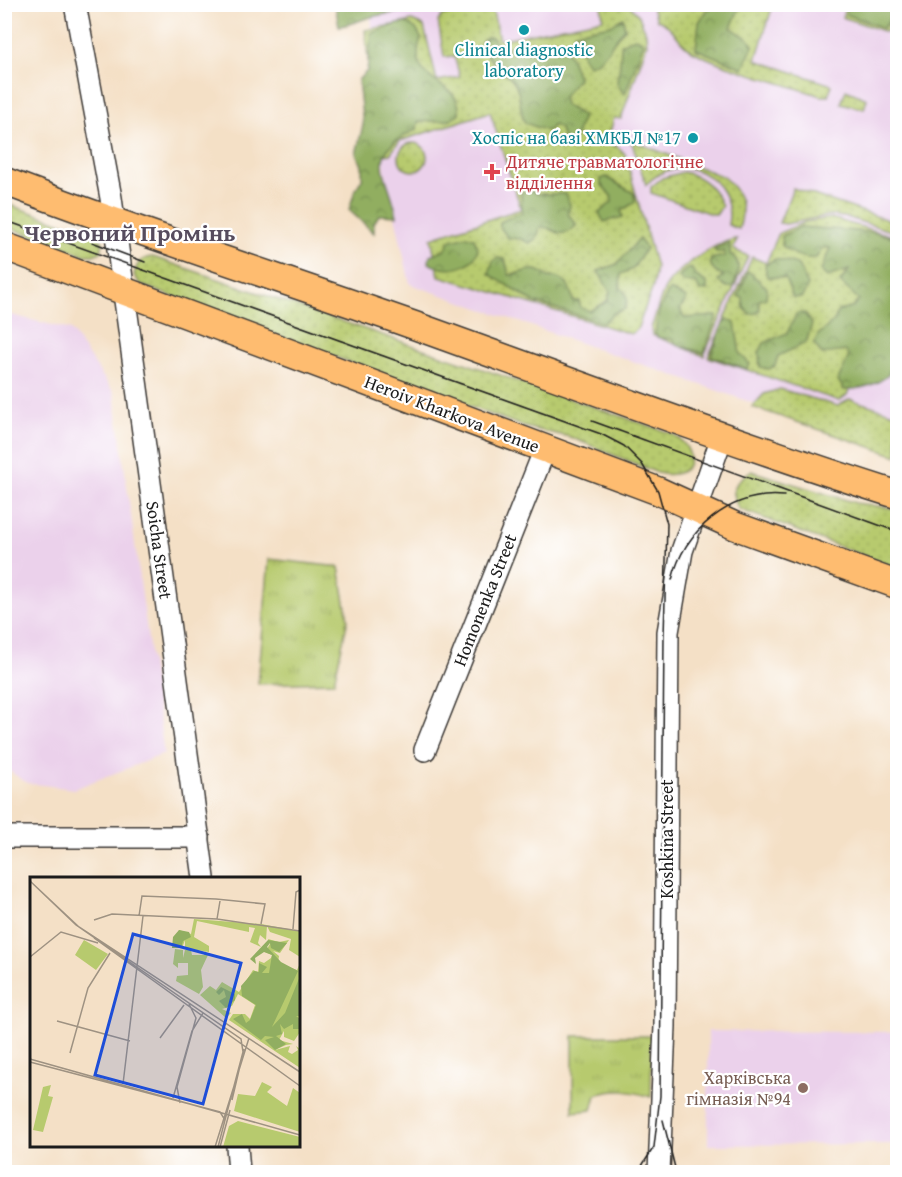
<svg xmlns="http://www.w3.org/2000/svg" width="902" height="1177" font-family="'Gentium Book Plus',serif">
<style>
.built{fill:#ebd1eb}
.grass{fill:url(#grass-dots);stroke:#6a7345;stroke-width:1.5}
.forest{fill:url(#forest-crowns);stroke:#56653e;stroke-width:1.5}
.park{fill:url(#park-tufts);stroke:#6a7345;stroke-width:1.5}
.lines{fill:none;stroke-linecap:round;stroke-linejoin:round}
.minor-casing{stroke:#3c3936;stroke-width:24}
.major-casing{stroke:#3c3936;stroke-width:30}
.minor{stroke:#fff;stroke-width:21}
.major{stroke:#febc70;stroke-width:27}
.tram{stroke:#1c1c1c;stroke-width:1.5}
.culture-dot{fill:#0f9aa8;stroke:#fff;stroke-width:2}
.health-dot{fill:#e0444e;stroke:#fff;stroke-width:2}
.education-dot{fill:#8d6e63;stroke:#fff;stroke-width:2}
.labels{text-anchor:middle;stroke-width:4.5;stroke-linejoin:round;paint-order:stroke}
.culture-label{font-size:18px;fill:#0d838f;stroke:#fff}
.health-label{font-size:18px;fill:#be3a42;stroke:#fff;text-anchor:start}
.street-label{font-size:18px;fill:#1c1c1c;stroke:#fff}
.education-label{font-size:18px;fill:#785e54;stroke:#fff;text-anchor:end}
.district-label{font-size:24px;font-weight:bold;fill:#564c5e;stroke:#fff}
.inset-road{fill:none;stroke:#9e9282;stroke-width:1.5}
.view{fill:#1d4ed8;fill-opacity:0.15;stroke:#1d4ed8;stroke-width:3}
.inset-edge{fill:none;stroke:#1c1c1c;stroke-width:3}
</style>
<defs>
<pattern id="grass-dots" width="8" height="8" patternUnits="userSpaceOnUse" patternTransform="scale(1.5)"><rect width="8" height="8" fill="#b7ca6e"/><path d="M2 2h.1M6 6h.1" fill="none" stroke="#9dad5f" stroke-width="1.8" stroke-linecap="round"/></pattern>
<pattern id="forest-crowns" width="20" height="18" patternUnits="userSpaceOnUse" patternTransform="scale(1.5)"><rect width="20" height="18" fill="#91ae61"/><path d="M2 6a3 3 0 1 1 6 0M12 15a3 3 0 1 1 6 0" fill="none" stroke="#768d4f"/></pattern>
<pattern id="park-tufts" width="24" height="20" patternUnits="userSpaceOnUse" patternTransform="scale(1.5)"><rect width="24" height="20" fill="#b7ca6e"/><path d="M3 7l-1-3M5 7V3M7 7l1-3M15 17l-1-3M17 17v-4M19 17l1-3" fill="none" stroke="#9dad5f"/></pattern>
</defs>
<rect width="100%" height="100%" fill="#fff"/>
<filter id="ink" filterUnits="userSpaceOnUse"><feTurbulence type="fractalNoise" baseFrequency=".0167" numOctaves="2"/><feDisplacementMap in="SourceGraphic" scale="12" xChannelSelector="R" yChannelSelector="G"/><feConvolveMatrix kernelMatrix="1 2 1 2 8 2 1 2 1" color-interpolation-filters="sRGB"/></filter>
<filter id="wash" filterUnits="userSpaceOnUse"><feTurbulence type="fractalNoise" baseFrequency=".008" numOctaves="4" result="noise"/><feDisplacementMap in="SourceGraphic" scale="24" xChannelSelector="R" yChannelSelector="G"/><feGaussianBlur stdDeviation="1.35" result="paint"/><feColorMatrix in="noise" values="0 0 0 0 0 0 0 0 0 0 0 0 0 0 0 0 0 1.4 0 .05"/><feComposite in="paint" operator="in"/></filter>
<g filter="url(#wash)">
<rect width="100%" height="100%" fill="#f4e0c6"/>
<g class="built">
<path d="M370 5H897V453L410 284 385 171Z"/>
<path d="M4 313 71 330 114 393 164 754 74 789 27 783 5 768Z"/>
<path d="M708 1031 897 1032V1144L708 1145Z"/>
</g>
<g class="grass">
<path d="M601 5H629L639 16 646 33 647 44 621 119 614 118 607 144 617 146 625 154 656 267 653 287 637 330 631 334 439 276 431 238 521 209 490 112 400 141 390 154 384 155 377 151 365 30 412 21 424 26 437 81 460 77 454 56 444 57 438 21 443 15 492 6 499 40 603 19Z"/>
<path d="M651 5H773L756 60 832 85 828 96H821C780 82 732 71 694 52 676 43 676 26 657 20Z"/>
<path d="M846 5H896L886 32 842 17Z"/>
<path d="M846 90 867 99 864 109 841 103Z"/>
<path d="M631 140 724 177C741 193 746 207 739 229L728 225C737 177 679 148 646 185Z"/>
<circle cx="413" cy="157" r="14"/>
<path d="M683 172C703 176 714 187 722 206L717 214H711L651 193V187L662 178Z"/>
<path d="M793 188 897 223V233L849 218 830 215 786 224 779 223Z"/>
<path d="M4 203 99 236 103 243 101 252 93 255H85L5 226Z"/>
<path d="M831 218 897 237V286L885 304 847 395 839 401 708 357 752 257 766 263 779 233 805 222Z"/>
<path d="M737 239 733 249 748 256 704 356 652 335 651 328C656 315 659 300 665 288 675 270 716 241 737 239Z"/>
<path d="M153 257 670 433C702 449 693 482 658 473L570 437 525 427 141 285 134 275C137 263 140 258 153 257Z"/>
<path d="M780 389 838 406 850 399 897 414V456L752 407 764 394Z"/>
<path d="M751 471 856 503 897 509V568L739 509C729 491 734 481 751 471Z"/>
</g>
<g class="forest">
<path d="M849 4H892V5L889 21 883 28 846 14Z"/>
<path d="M335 5V4L411 5 409 9C399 14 387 13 376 16 362 18 354 25 339 26Z"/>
<path d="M711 5H736L739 9 731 28 749 39 753 46 743 68 696 49 699 22Z"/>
<path d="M623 18 625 29C612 39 607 62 588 65L583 57 579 43 576 41 575 32 611 25Z"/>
<path d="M407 23 416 29 421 38C404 88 462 77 459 114L450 120 418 122 417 129C362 155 388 170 397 216L379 215 374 223V233L349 210 355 190 362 179V165L356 154 363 125 358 80 367 71 372 33 397 24Z"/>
<path d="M487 37H492L500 48 558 40C570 52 573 63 578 78L563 97 565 105 583 116 572 146 564 144 560 129 554 125 547 131 525 123C518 110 523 89 510 78 499 68 485 58 481 42Z"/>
<path d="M635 38 644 42 625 94C611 80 620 78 620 62 621 55 620 50 622 43Z"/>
<path d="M606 177 635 194V202L621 211 623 217 604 222 599 213 612 202 611 196 601 184V179Z"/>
<path d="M528 189 538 194H566L570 205 568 214 577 225C558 243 556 226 540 227L537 238 529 243 521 239 508 238 500 227V222L522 212 521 193Z"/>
<path d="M800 227 872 232 897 238V363C887 383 866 389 844 390L838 380 849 356 846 351 822 354 814 344 818 335 834 321 838 311 853 307 859 300 840 282 849 270 827 277 821 271 830 248 823 247 816 258C803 260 792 254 782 246V236Z"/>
<path d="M467 236 474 238 478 248C474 269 445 274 429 263L430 255 446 249 449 241Z"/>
<path d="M639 239 646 248 633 269 621 274 620 287C628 294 628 299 625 309L614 313 603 323 534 302 489 274 493 261 497 258 505 259 509 275C526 273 533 263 548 277 566 276 570 285 573 301H579L581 308 590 311 607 301 610 292 598 271 617 264Z"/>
<path d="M728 243 730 244V254C743 261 738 275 733 287H727L718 281 723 275 715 272 710 263 711 259 725 256 724 252H716L714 249Z"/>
<path d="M775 259C803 265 795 259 808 285L802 297 793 298 785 278 767 277 765 265Z"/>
<path d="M691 268 696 276 707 283V290L700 291 696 283 683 282 679 277 684 271Z"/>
<path d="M748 271 767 288 766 298 758 301 760 309 757 313 750 314 744 308 743 298 738 296Z"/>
<path d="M669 290 687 298 680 309 684 318 717 316 704 353 677 345 672 339 659 338 655 334 659 310Z"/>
<path d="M797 313H805L812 324 806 343 778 356 775 366 769 369 760 367 759 353 764 343 787 333Z"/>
<path d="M727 319 735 323 740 354 750 364 747 369 711 356 722 326Z"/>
</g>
<g class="park">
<path d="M269 559 339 567 348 619 334 682 258 684Z"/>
<path d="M573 1036H652L651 1097C631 1091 616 1088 596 1095L592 1110 573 1112Z"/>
</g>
</g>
<g filter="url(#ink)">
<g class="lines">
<defs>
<g id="minor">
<path d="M75 4 111 198 204 878"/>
<path d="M425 750 545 449"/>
<path d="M4 837H199"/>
<path d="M237 1146 239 1172"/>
<path d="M659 1172 665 1026 668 632 682 551 722 437"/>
</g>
<g id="major">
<path d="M4 181C139 233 277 277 413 325 574 383 734 443 898 495"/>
<path d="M4 246 658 491 735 526 898 585"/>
</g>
</defs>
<use href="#minor" class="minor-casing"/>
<use href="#major" class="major-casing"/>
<use href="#minor" class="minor"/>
<use href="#major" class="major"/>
<g class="tram">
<path d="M4 220 601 434 624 446 642 464 658 491 667 524 664 636 660 1096 654 1147 638 1172"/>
<path d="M92 242 145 262"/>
<path d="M592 421 898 532"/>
<path d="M672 580C684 530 731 491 784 496"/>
<path d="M663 1120 676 1172"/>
</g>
</g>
</g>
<g class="culture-dot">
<circle cx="524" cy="30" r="6"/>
<circle cx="693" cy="138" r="6"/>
</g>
<path class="health-dot" d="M489 163h6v6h6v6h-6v6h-6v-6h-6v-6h6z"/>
<circle class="education-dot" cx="803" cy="1088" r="6"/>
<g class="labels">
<g class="culture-label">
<text x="524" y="56">Clinical diagnostic<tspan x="524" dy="21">laboratory</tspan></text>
<text x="681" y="144" text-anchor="end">Хоспіс на базі ХМКБЛ №17</text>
</g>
<g class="health-label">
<text x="506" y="168">Дитяче травматологічне<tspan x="506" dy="21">відділення</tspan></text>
</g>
<g class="street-label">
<text transform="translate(452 414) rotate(21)" y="6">Heroiv Kharkova Avenue</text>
<text transform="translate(159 550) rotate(82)" y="6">Soicha Street</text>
<text transform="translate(485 600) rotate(-68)" y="6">Homonenka Street</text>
<text transform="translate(667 839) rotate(-90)" y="6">Koshkina Street</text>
</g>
<g class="education-label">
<text x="791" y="1084">Харківська<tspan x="791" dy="21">гімназія №94</tspan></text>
</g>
<g class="district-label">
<text x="130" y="241">Червоний Промінь</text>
</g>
</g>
<g transform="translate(30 877)">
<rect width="270" height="270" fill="#f4e0c6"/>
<path d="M164 42 231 47 269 54 270 80 259 73 261 62 240 55 237 49 236 63 230 58 228 66 231 70 220 65 225 51 219 50V55L167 44 164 60 179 69V75L155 71V63L152 71H146L149 53 161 57ZM238 62 249 65 259 63 250 76 243 74 249 79 248 86 267 93 270 86V155L264 164 254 160V154L249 163 263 167 256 168 245 173 260 169 258 175 262 177 268 173 266 169 270 172V191L199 143 203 137H215L220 142 225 128 208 117 202 129 192 132 201 136 196 141 170 118 180 109 186 113 192 105 209 115 223 93 228 95 229 84 234 86 241 81 242 78 235 75 240 67ZM145 72 153 73V81L155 73H161L162 78H174L175 74 178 78 171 93 173 110 169 117 146 104 147 99 158 98V86H148V91L143 87ZM21 208 18 219 23 220 13 255 3 253 13 210Z" fill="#b7ca6e"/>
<path d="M149 53 159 55 161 60 153 64 151 71H142L143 60ZM238 63 257 66 249 75 241 71 240 66 237 70 251 85 268 94 242 150 255 136 270 99V139H266L270 142V152H263V147L254 152 250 147 252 157 246 159 256 167 245 173 235 163 244 160 235 159 231 163 203 142 212 137 216 146 220 143 226 128 212 119 211 109 224 94 229 95V86L237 90 232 96H239L242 78 234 75 225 81 226 87 220 82ZM191 110 205 117V123L196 131 189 124 196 120 194 113 189 118 186 115Z" fill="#91ae61"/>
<path d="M54 63 78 77 66 93 45 78ZM232 205 242 210 237 215 257 229 263 211 270 216V255L204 234 208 217 225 219ZM208 244 270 260V270H193L199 249Z" fill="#b7ca6e"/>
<path class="inset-road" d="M0 4 49 50 270 195M0 4 46 48 211 162 213 175 195 243M109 39 112 19 186 22 235 27 231 47M187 42 190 24M64 43 82 37 187 42 270 54M263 52 266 15 270 13M64 61 270 209M0 80 31 55 68 66M27 144 100 164M130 161 154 128M40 176 58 111 80 76M0 182 270 258M0 185 190 235 195 243 188 270M93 207 113 39M143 221 162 154 173 136M202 223 214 172M150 226 147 210 166 141 159 127M185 270 219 161M190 270 200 233"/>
<path class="view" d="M103 57 211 86 173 227 65 198Z"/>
<rect width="270" height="270" class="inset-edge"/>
</g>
<rect width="902" height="1177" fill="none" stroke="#fff" stroke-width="24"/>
</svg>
